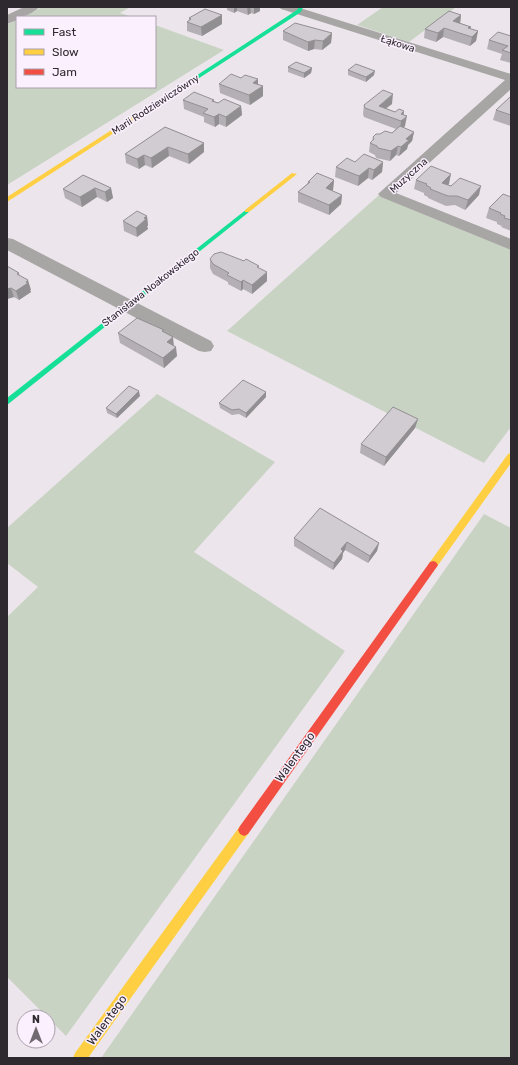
<svg xmlns="http://www.w3.org/2000/svg" width="518" height="1065" font-family="Rubik,sans-serif">
<style>
.green{fill:#c9d3c4}
.lines{fill:none;stroke-linecap:round;stroke-linejoin:round}
.street{fill:#a8a5a5;fill-rule:evenodd}
.fast{fill:#16e098;fill-rule:evenodd}
.slow{fill:#ffcf43;fill-rule:evenodd}
.jam{fill:#f24e42;fill-rule:evenodd}
.wall{fill:#b4afb4}
.shaded-wall{fill:#928f92}
.building{fill:#d1ccd1;stroke:#928f92}
.labels{text-anchor:middle;stroke-width:3;stroke-linejoin:round;paint-order:stroke}
.far-street-label{font-size:10px;fill:#2e292e;stroke:#fbf0fe}
.street-label{font-size:12px;fill:#2e292e;stroke:#fbf0fe}
</style>
<rect width="100%" height="100%" fill="#ece6ec"/>
<g class="green">
<path d="M42 7H130L120 13 132 17H22Z"/>
<path d="M383 7H456L409 42 357 25Z"/>
<path d="M17 19V87H155V25L224 50 7 185V25Z"/>
<path d="M379 195 511 249V427L484 463 227 331Z"/>
<path d="M157 394 275 462 194 552 345 651 66 1036 7 977V617L38 587 7 563V528Z"/>
<path d="M484 514 511 528V1058H101Z"/>
</g>
<g class="lines">
<g class="street">
<path d="M24 7H39C34 13 24 17 17 17V20L7 24V15Z"/>
<path d="M279 7H297L511 74V89L396 193 511 239V250L381 197 378 194 505 80 281 9Z"/>
<path d="M7 238 13 239 211 341 214 346 211 351 205 352 199 351 7 250Z"/>
</g>
<g class="fast">
<path d="M299 7H303L301 12 173 95 168 94 297 10Z"/>
<path d="M247 209 249 210V212L7 405V398Z"/>
</g>
<g class="slow">
<path d="M171 92 174 94 173 95 7 202V197Z"/>
<path d="M292 173 297 174 249 212H245V210Z"/>
<path d="M511 453V463L436 568 433 569 430 568 428 565 430 562 508 454Z"/>
<path d="M244 824 248 826 250 830 248 834 88 1058H73L75 1053 240 826Z"/>
</g>
<path class="jam" d="M433 561 436 562 438 565 436 568 248 834 244 836 240 834 238 830 240 826 430 562Z"/>
</g>
<g class="wall">
<path d="M225 7H260V11L254 14 251 13 248 15 237 11 234 13 227 10V8Z"/>
<path d="M222 15V24L202 36 187 31V22L189 20V18Z"/>
<path d="M461 15 460 23 471 27 470 29 478 31 476 41 470 46 443 37 436 42 424 38 425 29Z"/>
<path d="M283 31 332 33 331 43 322 50 314 49 308 51 283 40Z"/>
<path d="M511 36V63L500 60 502 54 487 49 489 40Z"/>
<path d="M288 67 312 68 311 73 304 78 288 72Z"/>
<path d="M348 70 374 75 366 82 348 75Z"/>
<path d="M241 78 258 79V84L263 96 250 105 220 93 219 84Z"/>
<path d="M511 97V126L493 120 496 110Z"/>
<path d="M183 100H214V101L218 103 241 106 242 115 226 127 219 124 215 127 204 122V117L184 109Z"/>
<path d="M392 104 386 108 395 112 404 111 403 115 405 126 403 128 414 132 412 141 408 145 407 149 399 156 396 155 390 161 376 158 375 155 369 152 370 143 372 141 373 137 380 134 392 133 396 129 364 117 363 114 364 105Z"/>
<path d="M165 127 204 143V152L189 164 169 156 152 168 145 165 139 169 126 163 125 154Z"/>
<path d="M355 162H383L382 172 372 180 368 178 358 186 335 177 336 167Z"/>
<path d="M83 175 111 188 113 198 107 202 97 197 82 207 65 198 63 189Z"/>
<path d="M334 180 333 190 332 191 342 195 341 204 329 215 298 202V192L307 184 308 182Z"/>
<path d="M416 180 449 184 448 185 479 195 465 210 455 205 446 206 428 198V197L424 195V193L414 189Z"/>
<path d="M511 197V231L501 227 502 226 497 224V222L486 218 489 208Z"/>
<path d="M147 216 148 226H147L148 229 137 237 124 231 123 221Z"/>
<path d="M210 259 259 268 267 281 252 294 243 289 241 291 228 284V282L213 274 210 268Z"/>
<path d="M7 266 19 273 20 276 31 290H30L31 292 19 300 14 297 7 299Z"/>
<path d="M164 330V332L174 346 177 356 164 368 120 343 118 333Z"/>
<path d="M266 392V397L246 418 239 414 232 415 220 408 219 403Z"/>
<path d="M140 396 117 418 107 413 106 408Z"/>
<path d="M418 419 415 428 384 466 360 453 361 444Z"/>
<path d="M294 538 379 543 377 551 368 563 345 550 343 553 342 559 333 570 294 546Z"/>
</g>
<g class="shaded-wall">
<path d="M234 7H237V11L234 13Z"/>
<path d="M247 7H250L251 13 248 15Z"/>
<path d="M254 7H260V11L254 14Z"/>
<path d="M222 15V24L202 36 201 27Z"/>
<path d="M461 15 460 24 453 21Z"/>
<path d="M444 28 443 37 436 42 438 33Z"/>
<path d="M478 31 476 41 470 46 472 37Z"/>
<path d="M332 33 331 43 322 50 323 41Z"/>
<path d="M315 40 314 49 308 51V42Z"/>
<path d="M312 68 311 73 304 78V73Z"/>
<path d="M375 71 374 75 366 82V77Z"/>
<path d="M258 79V89L253 83Z"/>
<path d="M263 86V96L250 105 249 95Z"/>
<path d="M393 94 392 104 380 113 379 106Z"/>
<path d="M241 106 242 115 226 127V117Z"/>
<path d="M404 111 403 120 407 116 405 126 400 131 401 121V114Z"/>
<path d="M219 114V124L215 127 214 117Z"/>
<path d="M414 132 412 141 408 145 407 149 399 156 401 147 406 139Z"/>
<path d="M204 143V152L189 164 188 154Z"/>
<path d="M398 146 396 155 390 161 391 151Z"/>
<path d="M168 147 169 156 152 168 151 158Z"/>
<path d="M144 155 145 165 139 169 137 159Z"/>
<path d="M383 162 382 172 372 180 374 170Z"/>
<path d="M369 168 368 178 358 186 359 176Z"/>
<path d="M451 174 449 184 440 192 442 183Z"/>
<path d="M334 180 333 190 325 198 326 188Z"/>
<path d="M481 186 479 195 465 210 468 200Z"/>
<path d="M95 188 97 197 82 207 80 197Z"/>
<path d="M111 188 113 198 107 202 105 192Z"/>
<path d="M342 195 341 204 329 215V205Z"/>
<path d="M147 216 148 226H147L148 229 137 237 136 228 144 218Z"/>
<path d="M267 272V281L252 294V285Z"/>
<path d="M28 280 31 290H30L31 292 19 300 16 291Z"/>
<path d="M243 280V289L241 291V282Z"/>
<path d="M11 288 14 297 7 299V289Z"/>
<path d="M173 337 174 347 167 342Z"/>
<path d="M176 347 177 356 164 368 163 358Z"/>
<path d="M139 391 140 396 117 418 116 414Z"/>
<path d="M266 392V397L246 418V413Z"/>
<path d="M418 419 415 428 384 466 386 457Z"/>
<path d="M347 542 345 550 343 553 342 559 333 570 334 563 341 549Z"/>
<path d="M379 543 377 551 368 563 370 556Z"/>
</g>
<g class="building">
<path d="M205 9 222 15 201 27 187 22 191 19 189 18Z"/>
<path d="M449 11 461 15 453 21 471 27 468 28 478 31 472 37 444 28 438 33 425 29Z"/>
<path d="M295 23 332 33 323 41 315 40 308 42 283 31Z"/>
<path d="M498 32 511 36V53L502 50 508 46 489 40Z"/>
<path d="M296 62 312 68 304 73 288 67Z"/>
<path d="M356 64 375 71 366 77 348 70Z"/>
<path d="M231 74 241 78 245 75 258 79 253 83 263 86 249 95 219 84Z"/>
<path d="M383 90 393 94 379 106 395 112 399 109 404 111 401 114 407 116 401 121 365 108 364 105Z"/>
<path d="M194 92 214 100 212 101 218 103 224 99 241 106 226 117 219 114 214 117 203 113 208 109 183 100Z"/>
<path d="M510 97H511V115L496 110Z"/>
<path d="M400 126 414 132 406 139 409 140 401 147 398 146 391 151 378 148 377 146 370 143 374 139 373 137 376 134H380L385 131 392 133Z"/>
<path d="M165 127 204 143 188 154 168 147 151 158 144 155 137 159 125 154Z"/>
<path d="M364 154 383 162 374 170 369 168 359 176 336 167 347 158 355 162Z"/>
<path d="M431 166 451 174 442 183 451 186 460 178 481 186 468 200 457 196H448L430 189 431 188 426 185 427 184 416 180Z"/>
<path d="M317 173 334 180 326 188 342 195 329 205 298 192 310 182H308Z"/>
<path d="M83 175 111 188 105 192 95 188 80 197 63 189Z"/>
<path d="M503 194 511 197V220L504 218 505 216 500 214 501 213 489 208Z"/>
<path d="M137 211 147 216 144 218 146 219 136 228 123 221Z"/>
<path d="M221 252 244 261 246 259 259 266 257 267 267 272 252 285 243 280 241 282 227 275 229 273 213 264 210 259 214 254Z"/>
<path d="M7 266 19 273 17 274 28 280 26 282 28 283 16 291 11 288 7 289Z"/>
<path d="M137 318 164 330 162 331 173 337 167 342 176 347 163 358 118 333Z"/>
<path d="M243 380 266 392 246 413 239 409 232 410 219 403Z"/>
<path d="M129 386 139 391 116 414 106 408Z"/>
<path d="M393 407 418 419 386 457 361 444Z"/>
<path d="M320 508 379 543 370 556 347 542 341 549 343 551 334 563 294 538Z"/>
</g>
<g class="labels">
<g class="far-street-label">
<text transform="translate(398 43) rotate(18)" y="4">Łąkowa</text>
<text transform="translate(155 104) rotate(-33)" y="4">Marii Rodziewiczówny</text>
<text transform="translate(408 175) rotate(-42)" y="4">Muzyczna</text>
<text transform="translate(150 287) rotate(-38)" y="4">Stanisława Noakowskiego</text>
</g>
<g class="street-label">
<text transform="translate(295 757) rotate(-54)" y="4">Walentego</text>
<text transform="translate(107 1020) rotate(-54)" y="4">Walentego</text>
</g>
</g>
<rect width="518" height="1065" fill="none" stroke="#2e292e" stroke-width="16"/>
<rect x="16" y="16" width="140" height="72" fill="#fbf0fe" stroke="#a9a0ab"/>
<rect x="24" y="29" width="20" height="6" fill="#16e098" stroke="#a9a0ab"/>
<text x="52" y="36" font-size="12" fill="#2e292e">Fast</text>
<rect x="24" y="49" width="20" height="6" fill="#ffcf43" stroke="#a9a0ab"/>
<text x="52" y="56" font-size="12" fill="#2e292e">Slow</text>
<rect x="24" y="69" width="20" height="6" fill="#f24e42" stroke="#a9a0ab"/>
<text x="52" y="76" font-size="12" fill="#2e292e">Jam</text>
<g transform="translate(36 1029)"><circle r="19" fill="#fbf0fe" stroke="#a9a0ab"/>
<path d="M0-3L7 15L0 10L-7 15Z" fill="#706b70"/>
<text y="-6" font-size="11" font-weight="bold" text-anchor="middle" fill="#2e292e">N</text>
</g>
</svg>
